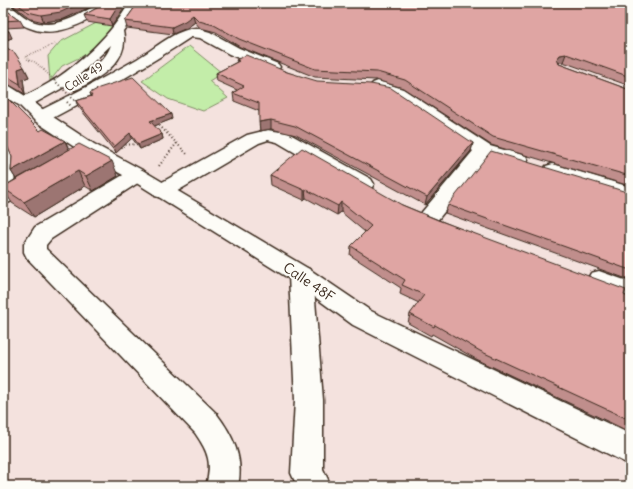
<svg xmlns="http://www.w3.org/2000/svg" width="633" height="489" font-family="Delius,sans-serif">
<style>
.green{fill:#c3eda9;stroke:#7f8c64}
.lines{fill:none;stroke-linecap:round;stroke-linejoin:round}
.minor-casing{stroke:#3b2a1e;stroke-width:3}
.tertiary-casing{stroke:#3b2a1e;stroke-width:3}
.path-far1{stroke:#3b2a1e;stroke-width:1.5;stroke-dasharray:0.5 2;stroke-linecap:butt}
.path{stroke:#3b2a1e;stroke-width:2;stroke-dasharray:1 2.5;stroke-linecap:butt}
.minor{fill:#fdfcf7;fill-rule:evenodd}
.tertiary{fill:#fdfcf7;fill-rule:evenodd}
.path-bridge-far1{stroke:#3b2a1e;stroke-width:1.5;stroke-dasharray:0.5 2;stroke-linecap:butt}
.path-bridge{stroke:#3b2a1e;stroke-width:2;stroke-dasharray:1 2.5;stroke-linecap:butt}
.wall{fill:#c08e8c;stroke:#3b2a1e}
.shaded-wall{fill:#9c7472;stroke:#3b2a1e}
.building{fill:#dfa5a3;stroke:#3b2a1e}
.labels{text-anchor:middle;stroke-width:4;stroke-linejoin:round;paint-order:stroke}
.far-street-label{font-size:12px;fill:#3b2a1e;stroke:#fdfcf7}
.street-label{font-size:14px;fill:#3b2a1e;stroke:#fdfcf7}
</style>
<rect width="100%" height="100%" fill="#f4e2de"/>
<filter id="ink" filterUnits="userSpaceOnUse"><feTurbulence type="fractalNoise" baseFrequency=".025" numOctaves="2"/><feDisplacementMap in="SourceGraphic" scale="8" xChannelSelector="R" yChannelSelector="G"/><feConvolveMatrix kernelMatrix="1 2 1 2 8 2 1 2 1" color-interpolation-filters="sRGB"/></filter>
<g filter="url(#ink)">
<g class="green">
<path d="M120 3 127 4 128 7 93 51 62 66 50 81 48 56 60 42 104 19Z"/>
<path d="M189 46 222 73 209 81 228 98 203 111 168 99 142 81Z"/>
</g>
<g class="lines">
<defs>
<g id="minor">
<path d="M196 28 210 32 239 48 278 64 280 67 278 70 273 71 268 70 229 54 200 38 191 37C144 68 96 95 47 121L41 122 35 121 33 117 35 113C70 96 104 78 137 59 156 48 174 30 196 28Z"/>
<path d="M378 81 403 89 490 146 526 156 528 160 526 164 519 166 488 157 436 222 429 224 422 222 419 217 422 212 473 151 391 95 373 89 370 86 373 83Z"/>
<path d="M3 83 8 85 30 99 32 102 30 105C19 108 12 101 3 95Z"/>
<path d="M267 130 288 133 371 179 374 184 371 189 364 190 357 189 277 142 268 140 259 143 169 196 162 198 155 196 152 191 155 186 247 135Z"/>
<path d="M3 148 9 150 16 166 14 182 33 174 40 176 43 180 40 184 10 202 3 204Z"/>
<path d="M553 164 630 187V201L546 174 544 170 546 166Z"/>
<path d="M137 169 144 171 147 175 144 179 51 239 46 245V249L216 413C233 435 244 458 238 486H206C212 463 209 453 195 433L27 258 24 252V244L35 227 130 171Z"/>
<path d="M301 266 309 269 313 275 323 400V469L331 486H297L291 473 295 400 289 275 293 269Z"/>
<path d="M599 271 630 282V302L591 287 587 280 591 273Z"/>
</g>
<g id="tertiary">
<path d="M3 3H8C15 9 22 16 30 20 48 29 68 21 84 12 97 5 97 3 113 3 108 10 98 15 90 19 56 37 33 37 3 11Z"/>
<path d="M129 3H141L136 13 123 31C130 61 102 76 80 88L75 90 70 88 68 85 35 103 47 113 94 144 144 171 309 269 371 311 630 434V465L353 325 293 281 130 179 82 152 35 121 16 102 18 99C29 94 39 89 49 83 78 66 113 33 129 3ZM111 45C105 62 90 70 75 79Z"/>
</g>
</defs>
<use href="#minor" class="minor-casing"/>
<use href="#tertiary" class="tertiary-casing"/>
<path class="path-far1" d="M44 70 35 62 28 60 26 56 55 44"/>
<g class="path">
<path d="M157 123 188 155"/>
<path d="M122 145 139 144"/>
<path d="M159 166 177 143"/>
</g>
<use href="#minor" class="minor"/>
<use href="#tertiary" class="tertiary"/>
<path class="path-bridge-far1" d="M44 70 55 81"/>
<g class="path-bridge">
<path d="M54 80 77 103"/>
<path d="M67 102 71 106"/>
</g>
</g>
<g class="wall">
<path d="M10 3H101L97 4 64 19 44 22 31 19Z"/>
<path d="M106 3 112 26 87 22 84 15Z"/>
<path d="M630 3V86L563 62H559V64L630 90V186L491 145 403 88 376 80 315 77 240 47 216 32 200 28 195 22 187 28 173 34 127 28 125 21 135 7Z"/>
<path d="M3 8 20 20 24 27 5 28 12 38 3 41Z"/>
<path d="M3 46 24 67 29 77 23 79 25 94 6 83 3 80Z"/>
<path d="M236 60 287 72 473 143 471 151 425 205 296 135 271 129 260 131 259 111 234 101 233 93 237 90 217 81 216 73 237 62Z"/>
<path d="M90 93 172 119 154 126 162 134 163 139 140 149 132 138 116 153 78 106 76 101 91 96Z"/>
<path d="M3 94 40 131 65 141 69 149 118 176 93 191 85 186 34 217 12 203 3 189V187L16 179 11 171 12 157 9 149 3 147Z"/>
<path d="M270 175 402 205 630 298V432L476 359 432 334 431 336 408 323 410 314 419 303 400 294 401 288 350 255 351 246 365 232 341 212 337 215 306 198 304 200 271 185Z"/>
<path d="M630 193V275L627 279 445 213 448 205Z"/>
</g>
<g class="shaded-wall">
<path d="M81 3H101L97 4 64 19 44 22 41 15Z"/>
<path d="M120 3H127L112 26 110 19Z"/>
<path d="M193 15 195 22 187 28 173 34 172 27Z"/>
<path d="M9 31 12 38 3 41V33Z"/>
<path d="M566 54 563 62 557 63V59L560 55Z"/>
<path d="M24 67 29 77 23 79 25 94 20 84 18 69Z"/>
<path d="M171 114 172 119 152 127 150 121Z"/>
<path d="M271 120V129L260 131 259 122Z"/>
<path d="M130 133 132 138 116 153 114 147Z"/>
<path d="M162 134 163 139 140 149 138 144Z"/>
<path d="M65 141 69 150 16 179 11 171Z"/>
<path d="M473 143 471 151 425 205 427 197Z"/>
<path d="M112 161 118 176 93 191 86 176Z"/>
<path d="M78 171 85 186 34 217 24 202Z"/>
<path d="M305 189 306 198 304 200V190Z"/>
<path d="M341 202V212L337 215 338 206Z"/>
</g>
<g class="building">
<path d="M16 3H81L61 12 41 15 28 12Z"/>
<path d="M106 3H120L110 19 84 15Z"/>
<path d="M137 3H630V77L566 54 560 55 557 59 559 64 630 90V176L493 137 405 80 377 72 315 69 239 39 214 25 199 21 193 15 185 21 172 27 125 21 135 7Z"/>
<path d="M3 8 20 20 3 21Z"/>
<path d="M3 27 9 31 3 33Z"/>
<path d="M3 46H4L15 53 24 67 18 69 20 84 3 74Z"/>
<path d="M246 55 287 72 317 81 371 84 391 88 473 143 427 197 295 126 271 120 259 122V103L233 93 244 86 216 73 239 61 236 60Z"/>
<path d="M133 77 171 114 150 121 162 134 138 144 130 133 114 147 76 101 92 96 90 93 99 88Z"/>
<path d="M3 94 40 131 43 129 65 141 11 171 12 157 5 141 3 140Z"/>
<path d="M79 144 112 161 86 176 78 171 24 202 3 188V187Z"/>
<path d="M302 148 402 205 438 220 626 290 624 295 630 298V420L480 351 435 325 434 327 410 314 424 295 402 285 405 280 351 246 371 226 341 202 338 206 305 189 304 190 270 175Z"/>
<path d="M491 151 630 193V270L448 205Z"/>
</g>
</g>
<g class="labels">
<g class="far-street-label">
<text transform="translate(84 77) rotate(-33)" y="4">Calle 49</text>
</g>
<g class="street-label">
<text transform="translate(309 282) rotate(34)" y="5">Calle 48F</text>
</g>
</g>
<rect width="633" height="489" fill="none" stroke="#fdfcf7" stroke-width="16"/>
<rect x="8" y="8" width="617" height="473" fill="none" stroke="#3b2a1e" stroke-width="1.5" filter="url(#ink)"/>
</svg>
